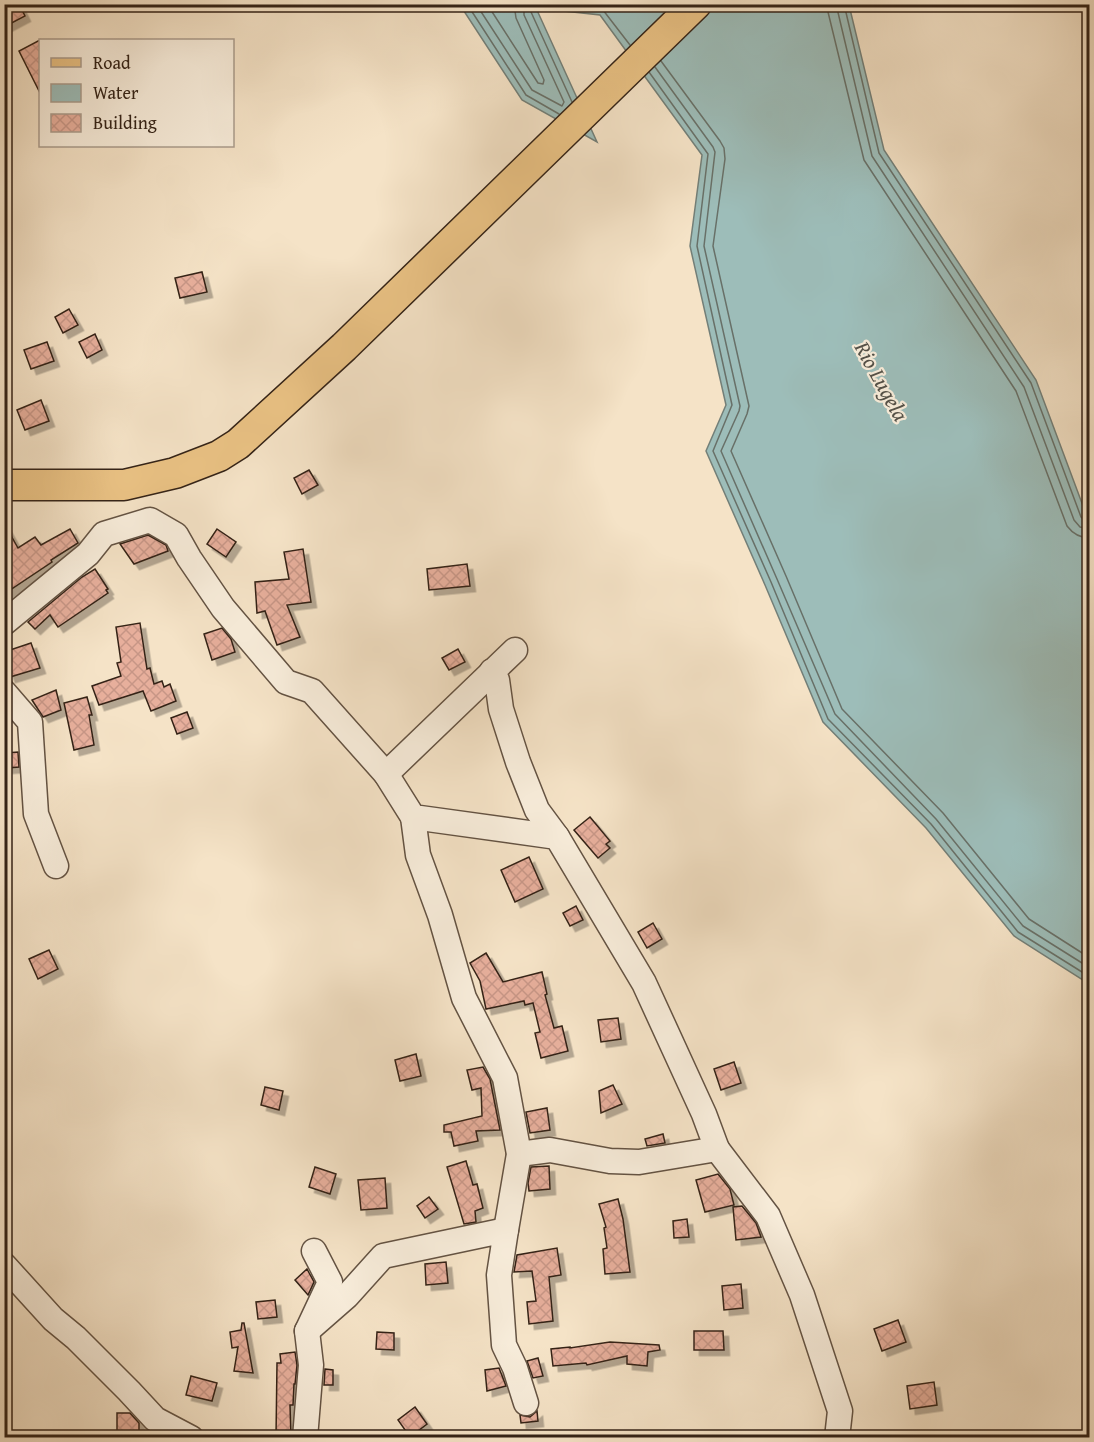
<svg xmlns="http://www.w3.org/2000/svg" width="1094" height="1442" font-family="'Gentium Book Plus',serif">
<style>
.water{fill:#9dbdb9;stroke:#737f78;stroke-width:1.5}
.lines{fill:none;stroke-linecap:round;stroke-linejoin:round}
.shore{stroke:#687068;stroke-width:1.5}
.building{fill:url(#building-cross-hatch);stroke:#342317;stroke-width:1.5;filter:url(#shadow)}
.minor-casing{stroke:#645343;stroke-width:27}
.major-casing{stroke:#342317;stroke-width:33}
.minor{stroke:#f8eddb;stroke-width:24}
.major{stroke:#eac284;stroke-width:30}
.labels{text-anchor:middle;stroke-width:4.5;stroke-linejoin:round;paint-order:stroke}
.water-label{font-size:22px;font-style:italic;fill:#545148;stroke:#f8eddb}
</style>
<defs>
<pattern id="building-cross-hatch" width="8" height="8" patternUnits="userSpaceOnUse" patternTransform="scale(1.5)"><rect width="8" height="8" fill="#e7af9c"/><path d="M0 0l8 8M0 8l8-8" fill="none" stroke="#c79686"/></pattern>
<filter id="shadow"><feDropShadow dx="5.5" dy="5.5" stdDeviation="0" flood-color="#0004"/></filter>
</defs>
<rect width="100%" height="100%" fill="#f5e3c7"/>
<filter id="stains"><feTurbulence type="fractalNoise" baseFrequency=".00333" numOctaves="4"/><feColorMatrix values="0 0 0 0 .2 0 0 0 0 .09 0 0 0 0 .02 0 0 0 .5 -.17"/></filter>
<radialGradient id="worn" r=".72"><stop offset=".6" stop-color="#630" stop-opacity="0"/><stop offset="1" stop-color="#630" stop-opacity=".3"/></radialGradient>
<path class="water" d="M460 5H849L884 150 1036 380 1089 522V984L1014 936 926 828 823 722 765 585 706 451 726 405 690 246 702 155 600 15 536 8 597 142 522 100Z"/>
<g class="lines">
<g class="shore">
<path d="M467 4 526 95 559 114"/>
<path d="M476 4 532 90 562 106 564 102 524 15V4"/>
<path d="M487 4 538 83 543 84 544 80 516 18 514 4"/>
<path d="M532 4 531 12 572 102"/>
<path d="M563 4 603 10 630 45"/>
<path d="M827 4 828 12 864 160 1016 391 1067 526C1073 534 1080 538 1090 538"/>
<path d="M836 4 872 156 1024 387 1074 520 1080 527 1090 529"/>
<path d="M844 4 879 153 1031 383 1081 517 1085 521H1090"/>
<path d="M661 61 720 141 724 148 725 159 713 246 749 406 747 414 731 451 786 576 842 709 943 813 1029 919 1090 958"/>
<path d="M655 67 713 147 715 152 704 246 740 406 739 411 721 451 777 579 835 714 936 819 1023 926 1090 968"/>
<path d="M649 72 708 154 697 246 732 405 713 451 771 582 828 719 931 824 1018 932 1090 977"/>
</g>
</g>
<g class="building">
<path d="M4 4H19L25 16 4 27Z"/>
<path d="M40 40V93L19 51Z"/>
<path d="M202 272 207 292 180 298 175 278Z"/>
<path d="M69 309 78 325 63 333 55 317Z"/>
<path d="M95 334 102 350 87 358 79 342Z"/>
<path d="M47 342 54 361 31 369 24 350Z"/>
<path d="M41 400 49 421 25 430 17 410Z"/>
<path d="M309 470 318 485 302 494 294 478Z"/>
<path d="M4 523 18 548 35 537 41 545 70 529 78 543 51 560 52 562 4 594Z"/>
<path d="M217 529 236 542 226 557 207 544Z"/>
<path d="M148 535 166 545 168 551 134 564 120 544Z"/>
<path d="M303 549 311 602 287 605 300 637 277 645 265 611 257 613 255 582 289 579 284 552Z"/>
<path d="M467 564 470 586 429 590 427 569Z"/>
<path d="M95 569 108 589 106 590 108 593 58 627 50 615 35 629 28 622 82 577Z"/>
<path d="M140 623 147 669 150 668 154 684 162 681 164 687 170 684 176 701 151 711 143 691 99 705 92 686 121 676 117 663 121 662 116 627Z"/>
<path d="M222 628 231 639 235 652 212 660 204 634Z"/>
<path d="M31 643 40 668 10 677 4 661V652Z"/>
<path d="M458 649 465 662 449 670 442 658Z"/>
<path d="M56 690 61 710 43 717 32 700Z"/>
<path d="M87 697 92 715H89L94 745 74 750 64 703Z"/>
<path d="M187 712 193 728 177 734 171 718Z"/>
<path d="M18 752 19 767 7 768 6 753Z"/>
<path d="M590 817 610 841 606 844 610 848 598 858 574 830Z"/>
<path d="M529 857 543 889 515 902 501 870Z"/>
<path d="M576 906 583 920 570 926 563 913Z"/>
<path d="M653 923 662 939 647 948 638 932Z"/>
<path d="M49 950 58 969 38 979 29 959Z"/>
<path d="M486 953 503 982 542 972 547 994 545 995 554 1028 562 1026 568 1051 541 1058 535 1033 540 1032 533 1003 525 1005 524 1001 486 1009 480 981 470 963Z"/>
<path d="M618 1018 621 1039 601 1042 598 1020Z"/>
<path d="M416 1054 421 1076 400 1081 395 1060Z"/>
<path d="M734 1062 741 1083 721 1090 714 1069Z"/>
<path d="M483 1067 490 1079 500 1130 476 1131 478 1141 454 1146 451 1132H444V1125L482 1116 481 1088 472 1090 467 1070Z"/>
<path d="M613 1085 622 1104 601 1113 599 1091Z"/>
<path d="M265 1087 283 1091 279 1110 261 1105Z"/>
<path d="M547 1108 550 1130 530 1133 526 1112Z"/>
<path d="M663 1134 665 1143 647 1146 645 1139Z"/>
<path d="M466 1161 473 1185 477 1184 483 1208 475 1211 476 1222 464 1224 447 1167Z"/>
<path d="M549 1166 550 1189 529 1191 528 1183 531 1167Z"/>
<path d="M315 1167 336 1174 330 1194 309 1187Z"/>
<path d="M718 1174 730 1189 734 1205 705 1212 696 1180Z"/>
<path d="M385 1178 387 1208 361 1210 358 1180Z"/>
<path d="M429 1197 438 1209 425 1218 417 1206Z"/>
<path d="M618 1199 623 1219 630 1272 605 1274 603 1249 607 1248 604 1228 606 1227 599 1204Z"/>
<path d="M742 1206 756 1223 761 1237 736 1240 733 1207Z"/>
<path d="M687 1219 689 1237 674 1238 673 1221Z"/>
<path d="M557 1248 561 1275 549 1277 553 1321 529 1324 527 1302 536 1301 532 1271 514 1272 517 1255Z"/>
<path d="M446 1262 448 1283 426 1285 425 1264Z"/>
<path d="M307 1269 314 1282 308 1295 295 1280Z"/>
<path d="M741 1284 743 1308 724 1310 722 1286Z"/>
<path d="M275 1300 277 1317 258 1319 256 1302Z"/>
<path d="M898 1320 906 1342 882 1351 874 1329Z"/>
<path d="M242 1323H244L253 1373 234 1371 238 1347 232 1348 230 1332 241 1330Z"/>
<path d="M694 1331H723L724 1350H694Z"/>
<path d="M377 1332 394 1333V1350L376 1349Z"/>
<path d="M610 1342 659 1345 660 1350 648 1352 647 1366 627 1364V1356L587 1365 586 1363 553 1366 551 1349 570 1347V1348Z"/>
<path d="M295 1352 297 1365 295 1384H294L293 1405H290L291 1437H276L277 1363H281L280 1354Z"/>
<path d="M538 1358 543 1376 533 1378 527 1361Z"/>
<path d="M499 1368 506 1386 487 1391 485 1370Z"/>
<path d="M325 1369 333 1370V1385H324Z"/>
<path d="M191 1376 217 1383 212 1401 186 1395Z"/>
<path d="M934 1382 937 1405 910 1409 907 1386Z"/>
<path d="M415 1407 427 1424 410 1437 398 1420Z"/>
<path d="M537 1411 538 1421 521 1423 520 1415 530 1417Z"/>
<path d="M117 1413H130L139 1423V1433H117Z"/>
</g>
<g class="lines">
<defs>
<g id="minor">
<path d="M4 623 88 554 104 534 150 520 176 535 189 558 223 608 286 682 312 691 386 774 515 650"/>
<path d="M492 671 497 680 501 709 518 762 537 810 557 837"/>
<path d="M4 692 30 722 36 814 56 866"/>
<path d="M386 774 413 817 557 837 644 983 704 1114 717 1149 639 1162 610 1161 550 1150 519 1154"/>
<path d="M413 817 418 855 440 915 464 998 505 1078 519 1154 506 1230"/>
<path d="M717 1149 768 1216 802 1295 840 1411 837 1438"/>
<path d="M4 1265 53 1319 76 1338 129 1391 155 1419 191 1438"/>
<path d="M307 1331 347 1296 383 1256 506 1230 499 1275 504 1345 515 1368 526 1403"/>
<path d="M305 1438 311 1365 307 1331 330 1282 314 1251"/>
</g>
<path id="major" d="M4 485H124L175 473 219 456 238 444 344 347 696 4"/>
</defs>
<use href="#minor" class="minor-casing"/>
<use href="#major" class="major-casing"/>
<use href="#minor" class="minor"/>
<use href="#major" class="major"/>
</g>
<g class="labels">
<g class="water-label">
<text transform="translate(882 381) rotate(61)" y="8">Rio Lugela</text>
</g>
</g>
<rect width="1094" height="1442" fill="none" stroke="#f5e3c7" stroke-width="24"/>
<rect x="6" y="6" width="1082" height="1430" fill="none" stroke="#342317" stroke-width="3"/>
<rect x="12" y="12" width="1070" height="1418" fill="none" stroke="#342317" stroke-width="1.5"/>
<rect x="39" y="39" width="195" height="108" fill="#f8eddb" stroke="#aa9c8d" stroke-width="1.5"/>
<rect x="51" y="58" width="30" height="9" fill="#eac284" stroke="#aa9c8d" stroke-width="1.5"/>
<text x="93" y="69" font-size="18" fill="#342317">Road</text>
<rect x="51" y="84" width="30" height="18" fill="#9dbdb9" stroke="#aa9c8d" stroke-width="1.5"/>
<text x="93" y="99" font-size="18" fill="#342317">Water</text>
<rect x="51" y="114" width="30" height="18" fill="url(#building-cross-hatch)" stroke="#aa9c8d" stroke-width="1.5"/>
<text x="93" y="129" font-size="18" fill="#342317">Building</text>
<rect width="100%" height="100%" filter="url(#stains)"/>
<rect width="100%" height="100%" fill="url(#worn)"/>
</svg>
